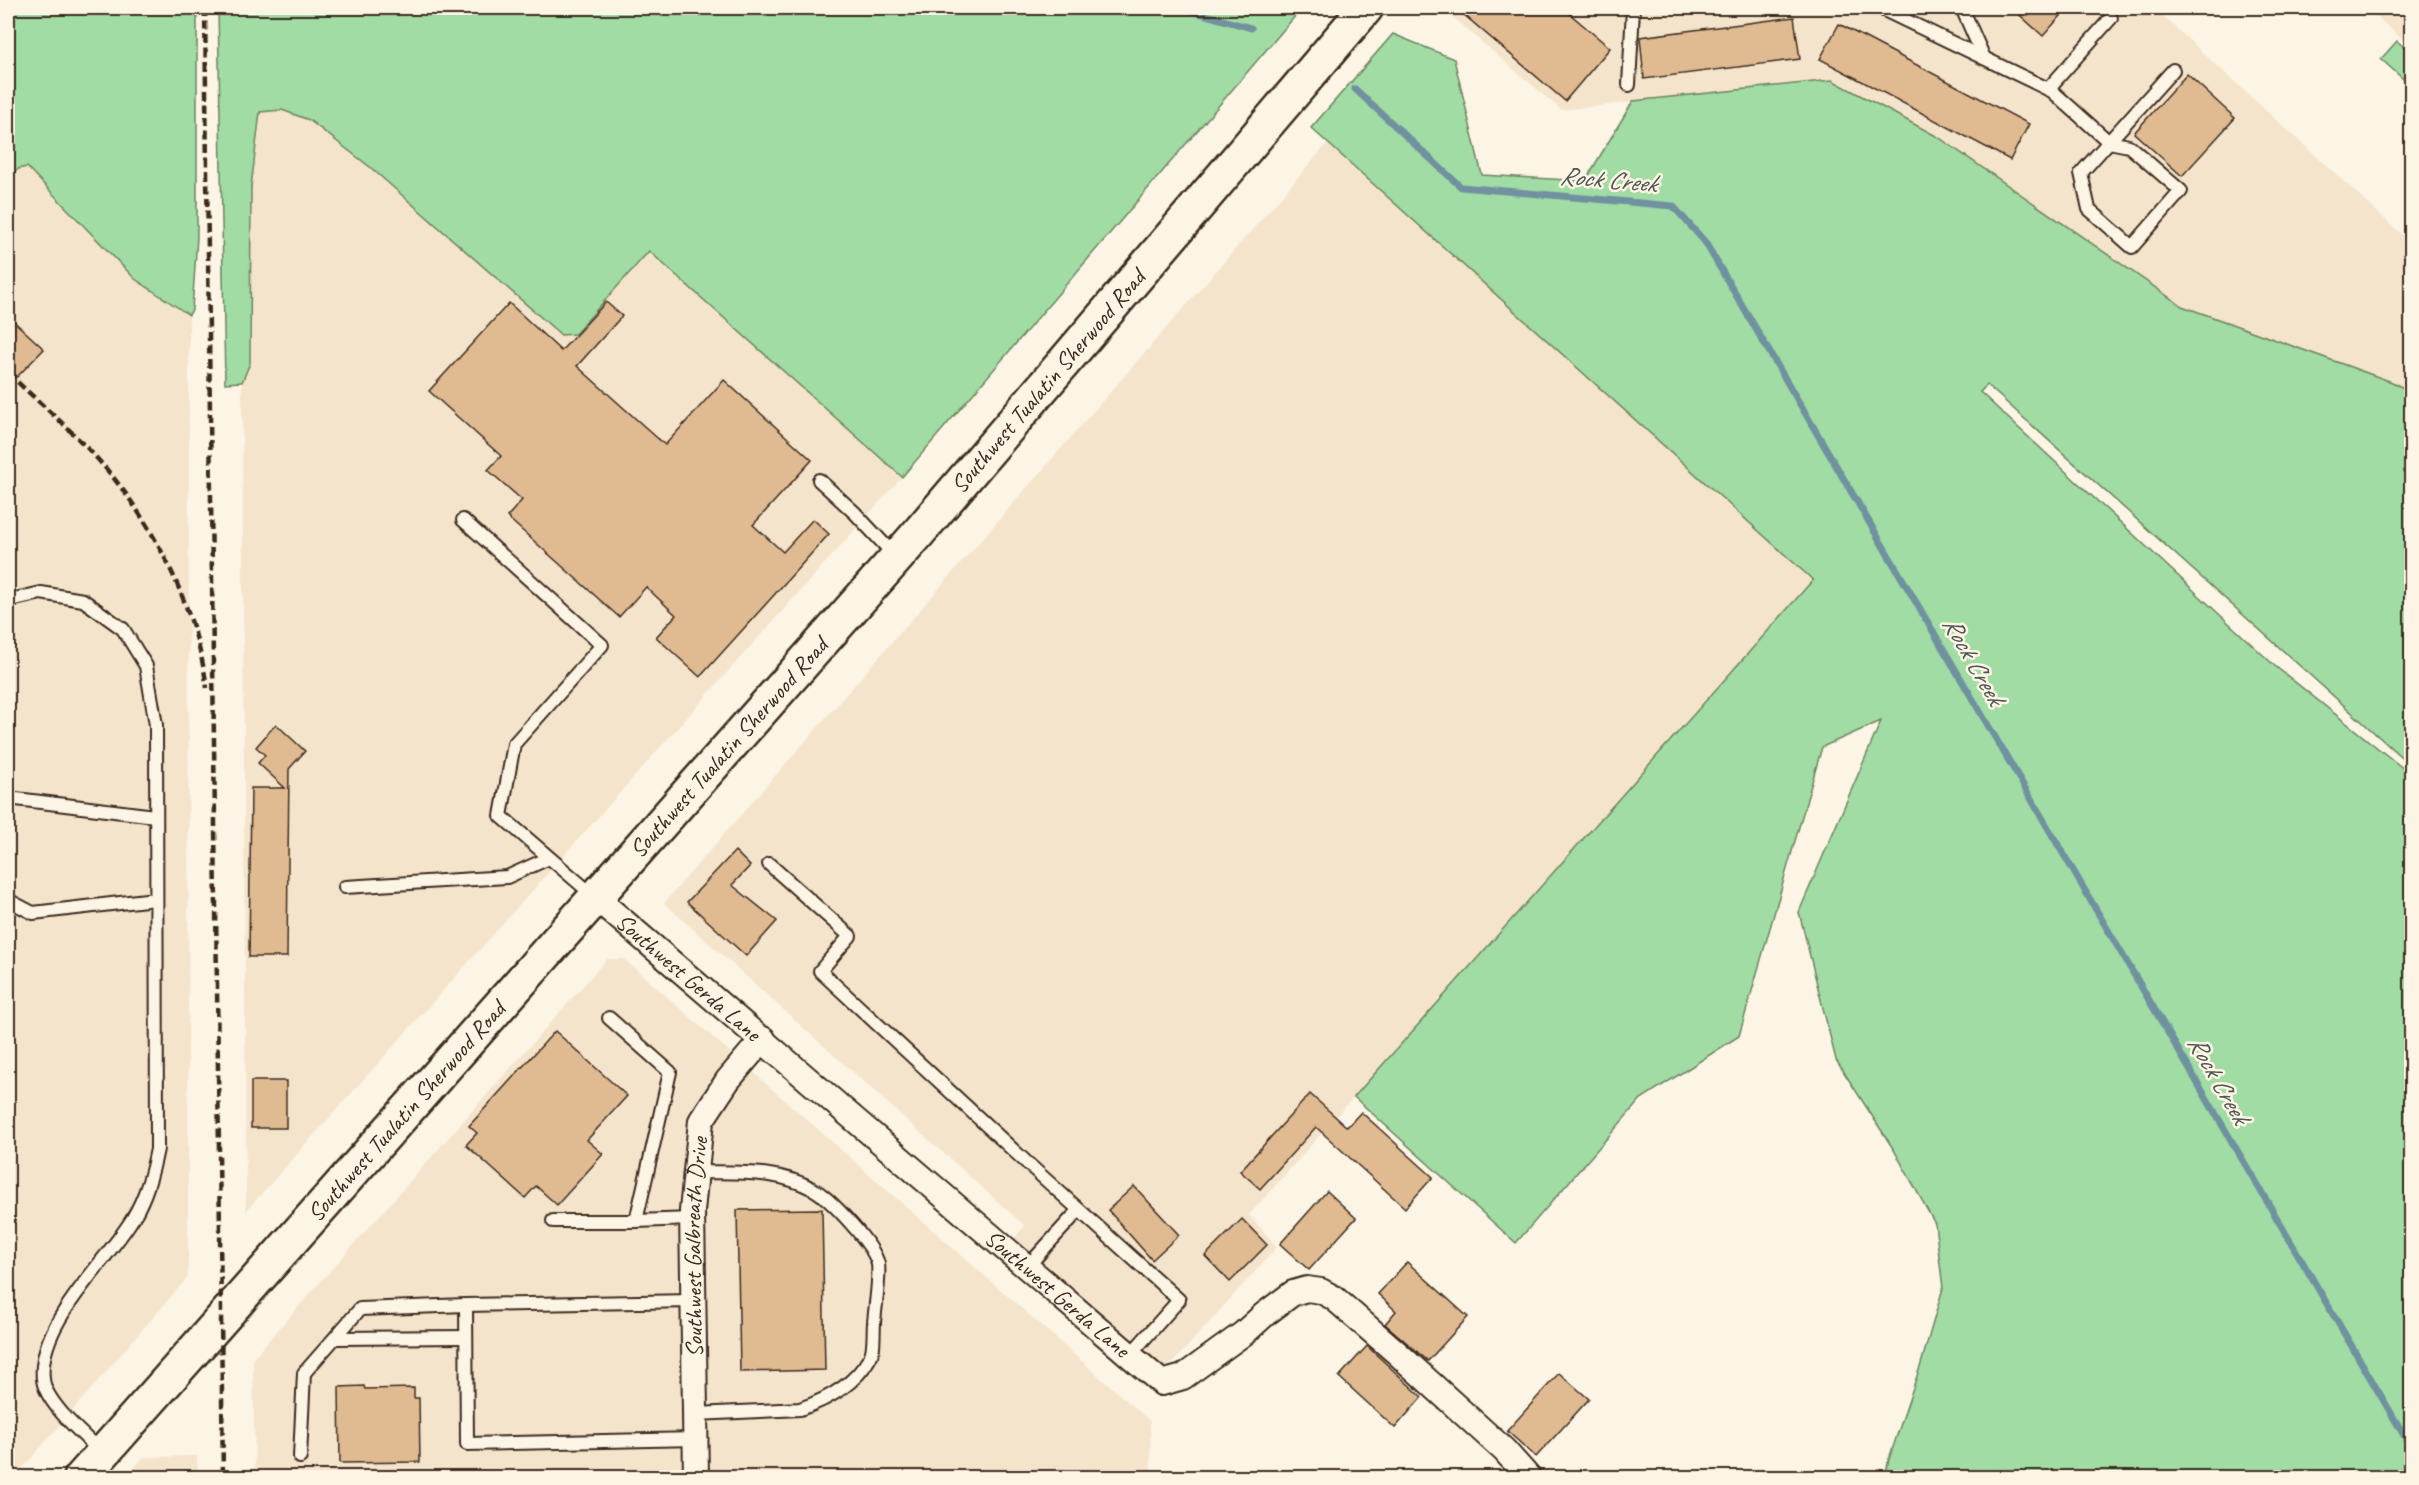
<svg xmlns="http://www.w3.org/2000/svg" width="2419" height="1485" font-family="Caveat,sans-serif">
<style>
.built{fill:#f4e4cc}
.green{fill:#a0dca3;stroke:#6e8360;stroke-width:1.5}
.lines{fill:none;stroke-linecap:round;stroke-linejoin:round}
.stream{stroke:#7092a0;stroke-width:7}
.building{fill:#e0bb91;stroke:#3b2a1e;stroke-width:1.5}
.service-casing{stroke:#3b2a1e;stroke-width:16}
.minor-casing{stroke:#3b2a1e;stroke-width:28}
.trunk-casing{stroke:#3b2a1e;stroke-width:38}
.service{stroke:#fcf5e5;stroke-width:12}
.minor{stroke:#fcf5e5;stroke-width:24}
.trunk{stroke:#fcf5e5;stroke-width:33}
.rail{stroke:#3b2a1e;stroke-width:4.5;stroke-dasharray:9 4.5;stroke-linecap:butt}
.labels{text-anchor:middle;stroke-width:5;stroke-linejoin:round;paint-order:stroke}
.street-label{font-size:24px;fill:#3b2a1e;stroke:#fcf5e5}
.water-label{font-size:26px;font-style:italic;fill:#515654;stroke:#fcf5e5}
</style>
<rect width="100%" height="100%" fill="#fcf5e5"/>
<filter id="ink" filterUnits="userSpaceOnUse"><feTurbulence type="fractalNoise" baseFrequency=".0167" numOctaves="2"/><feDisplacementMap in="SourceGraphic" scale="12" xChannelSelector="R" yChannelSelector="G"/><feConvolveMatrix kernelMatrix="1 2 1 2 8 2 1 2 1" color-interpolation-filters="sRGB"/></filter>
<g filter="url(#ink)">
<g class="built">
<path d="M1442 8H2154L2411 243V392L2392 382 2182 306 1938 137 1832 80 1561 110Z"/>
<path d="M2367 8H2411V47Z"/>
<path d="M282 110 309 120 370 167 561 335 575 334 649 251 902 477 246 1211 242 382 250 363 251 187 260 111Z"/>
<path d="M1328 143 1813 580 1249 1215 1277 1247 1150 1388 1000 1254 1025 1226 664 903Z"/>
<path d="M27 166 135 279 189 315 188 1277 14 1478 8 1477V180L18 169Z"/>
<path d="M607 959H624L1150 1421 1151 1477H255L253 1358Z"/>
<path d="M197 1456 198 1477H125L144 1457Z"/>
</g>
<g class="green">
<path d="M8 8H197V237L192 310 189 315 135 279 27 167 18 169 8 180Z"/>
<path d="M218 8H1302L902 477 649 251 575 334 561 335 370 167 309 120 282 110 260 112 251 187 250 363 242 382 225 383Z"/>
<path d="M1393 34 1454 59 1482 175 1585 181 1633 101 1832 80 1938 137 2182 306 2392 382 2411 392 2412 760 2408 763 1987 385 1980 392 2275 666 2404 769 2411 761V1477H1885L1889 1459 1921 1364 1943 1288 1935 1224 1894 1150 1836 1060 1799 912 1881 721 1822 747 1739 1036 1641 1099 1516 1243 1354 1097 1813 580 1311 128Z"/>
<path d="M2397 41 2411 53V86L2381 59Z"/>
</g>
<g class="lines">
<g class="stream">
<path d="M1181 8 1251 28"/>
<path d="M1355 89 1461 187 1673 206 1705 242 2412 1449"/>
</g>
</g>
<g class="building">
<path d="M1456 8H1563L1610 48 1565 101Z"/>
<path d="M2012 8H2068L2043 36Z"/>
<path d="M1794 17 1800 59 1644 79 1640 37Z"/>
<path d="M1839 24 2029 124 2010 160 1820 59Z"/>
<path d="M2187 74 2235 118 2182 176 2134 133Z"/>
<path d="M606 302 622 316 577 366 665 445 724 380 812 460 753 525 783 552 813 519 829 534 700 677 656 637 676 615 646 587 619 617 507 517 522 500 488 470 501 456 429 391 509 303 561 351Z"/>
<path d="M8 316 44 349 17 377 8 368Z"/>
<path d="M276 724 305 751 289 769 287 957H249L251 788H285L258 763 265 755 256 747Z"/>
<path d="M735 851 750 866 732 885 777 921 746 956 687 902Z"/>
<path d="M555 1031 627 1096 587 1140 603 1154 557 1205 536 1186 525 1198 466 1145 477 1133 469 1126Z"/>
<rect x="251" y="1081" width="35" height="47"/>
<path d="M1310 1094 1347 1127 1361 1112 1433 1177 1405 1208 1316 1127 1260 1189 1240 1171Z"/>
<path d="M1134 1186 1179 1235 1152 1260 1108 1210Z"/>
<path d="M1327 1191 1356 1218 1309 1270 1280 1244Z"/>
<path d="M822 1209 825 1370 740 1372 737 1210Z"/>
<path d="M1242 1219 1267 1245 1230 1282 1205 1256Z"/>
<path d="M1407 1262 1468 1317 1428 1361 1385 1324 1396 1311 1378 1294Z"/>
<path d="M1367 1346 1422 1397 1395 1428 1339 1377Z"/>
<path d="M1559 1373 1589 1399 1536 1457 1507 1431Z"/>
<path d="M364 1386 365 1389 414 1388V1398H419L420 1462 340 1463 339 1387Z"/>
</g>
<g class="lines">
<defs>
<g id="service">
<path d="M1880 8 2052 91 2109 142 2129 146 2181 191 2132 247 2089 209 2081 173 2173 70"/>
<path d="M1962 8 1984 58"/>
<path d="M1629 85 1633 8"/>
<path d="M2048 89 2111 18"/>
<path d="M819 480 855 513 896 557"/>
<path d="M463 520 602 645 514 744 501 816 594 896"/>
<path d="M8 603 11 600 41 593 83 600 123 629 146 666 156 725 157 1149C152 1174 146 1196 133 1218 106 1263 37 1323 43 1379 45 1403 85 1436 102 1453"/>
<path d="M8 798 155 816"/>
<path d="M769 864 850 936 820 971 1025 1161 1179 1300 1129 1356"/>
<path d="M345 887 507 877 549 858"/>
<path d="M8 900 33 913 155 899"/>
<path d="M609 1018 670 1072 636 1221 692 1219"/>
<path d="M553 1221H636"/>
<path d="M1027 1267 1079 1210"/>
<path d="M466 1305 467 1444 696 1439"/>
<path d="M335 1338 466 1337"/>
<path d="M696 1414 800 1409C826 1400 855 1384 869 1359 875 1351 873 1334 874 1323 875 1308 880 1278 878 1264 874 1245 830 1198 813 1189 777 1169 736 1173 696 1172"/>
<path d="M300 1457 304 1373 360 1309 466 1305 693 1301"/>
</g>
<g id="minor">
<path id="s1" d="M595 897 1162 1383 1183 1377 1244 1333 1265 1314 1293 1293 1307 1289 1321 1291 1334 1298 1396 1352 1504 1450 1529 1478"/>
<path id="s2" d="M696 1478 692 1211 701 1121 728 1080 763 1039"/>
</g>
<g id="trunk">
<path id="s3" d="M81 1478 915 537 1366 8"/>
</g>
</defs>
<use href="#service" class="service-casing"/>
<use href="#minor" class="minor-casing"/>
<use href="#trunk" class="trunk-casing"/>
<use href="#service" class="service"/>
<use href="#minor" class="minor"/>
<use href="#trunk" class="trunk"/>
<g class="rail">
<path d="M205 8 223 1478"/>
<path d="M8 373C35 399 65 424 91 452 150 514 195 603 207 688"/>
</g>
</g>
</g>
<g class="labels">
<g class="street-label">
<text dy="8" stroke="none"><textPath href="#s3" startOffset="1462">Southwest Tualatin Sherwood Road</textPath></text>
<text dy="8" stroke="none"><textPath href="#s3" startOffset="976">Southwest Tualatin Sherwood Road</textPath></text>
<text dy="8" stroke="none"><textPath href="#s1" startOffset="123">Southwest Gerda Lane</textPath></text>
<text dy="8" stroke="none"><textPath href="#s3" startOffset="490">Southwest Tualatin Sherwood Road</textPath></text>
<text dy="8" stroke="none"><textPath href="#s2" startOffset="231">Southwest Galbreath Drive</textPath></text>
<text dy="8" stroke="none"><textPath href="#s1" startOffset="609">Southwest Gerda Lane</textPath></text>
</g>
<g class="water-label">
<text transform="translate(1608 179) rotate(5)" y="9">Rock Creek</text>
<text transform="translate(1974 660) rotate(60)" y="9">Rock Creek</text>
<text transform="translate(2219 1079) rotate(60)" y="9">Rock Creek</text>
</g>
</g>
<rect width="2419" height="1485" fill="none" stroke="#fcf5e5" stroke-width="30"/>
<rect x="15" y="15" width="2389" height="1455" fill="none" stroke="#3b2a1e" stroke-width="2" filter="url(#ink)"/>
</svg>
